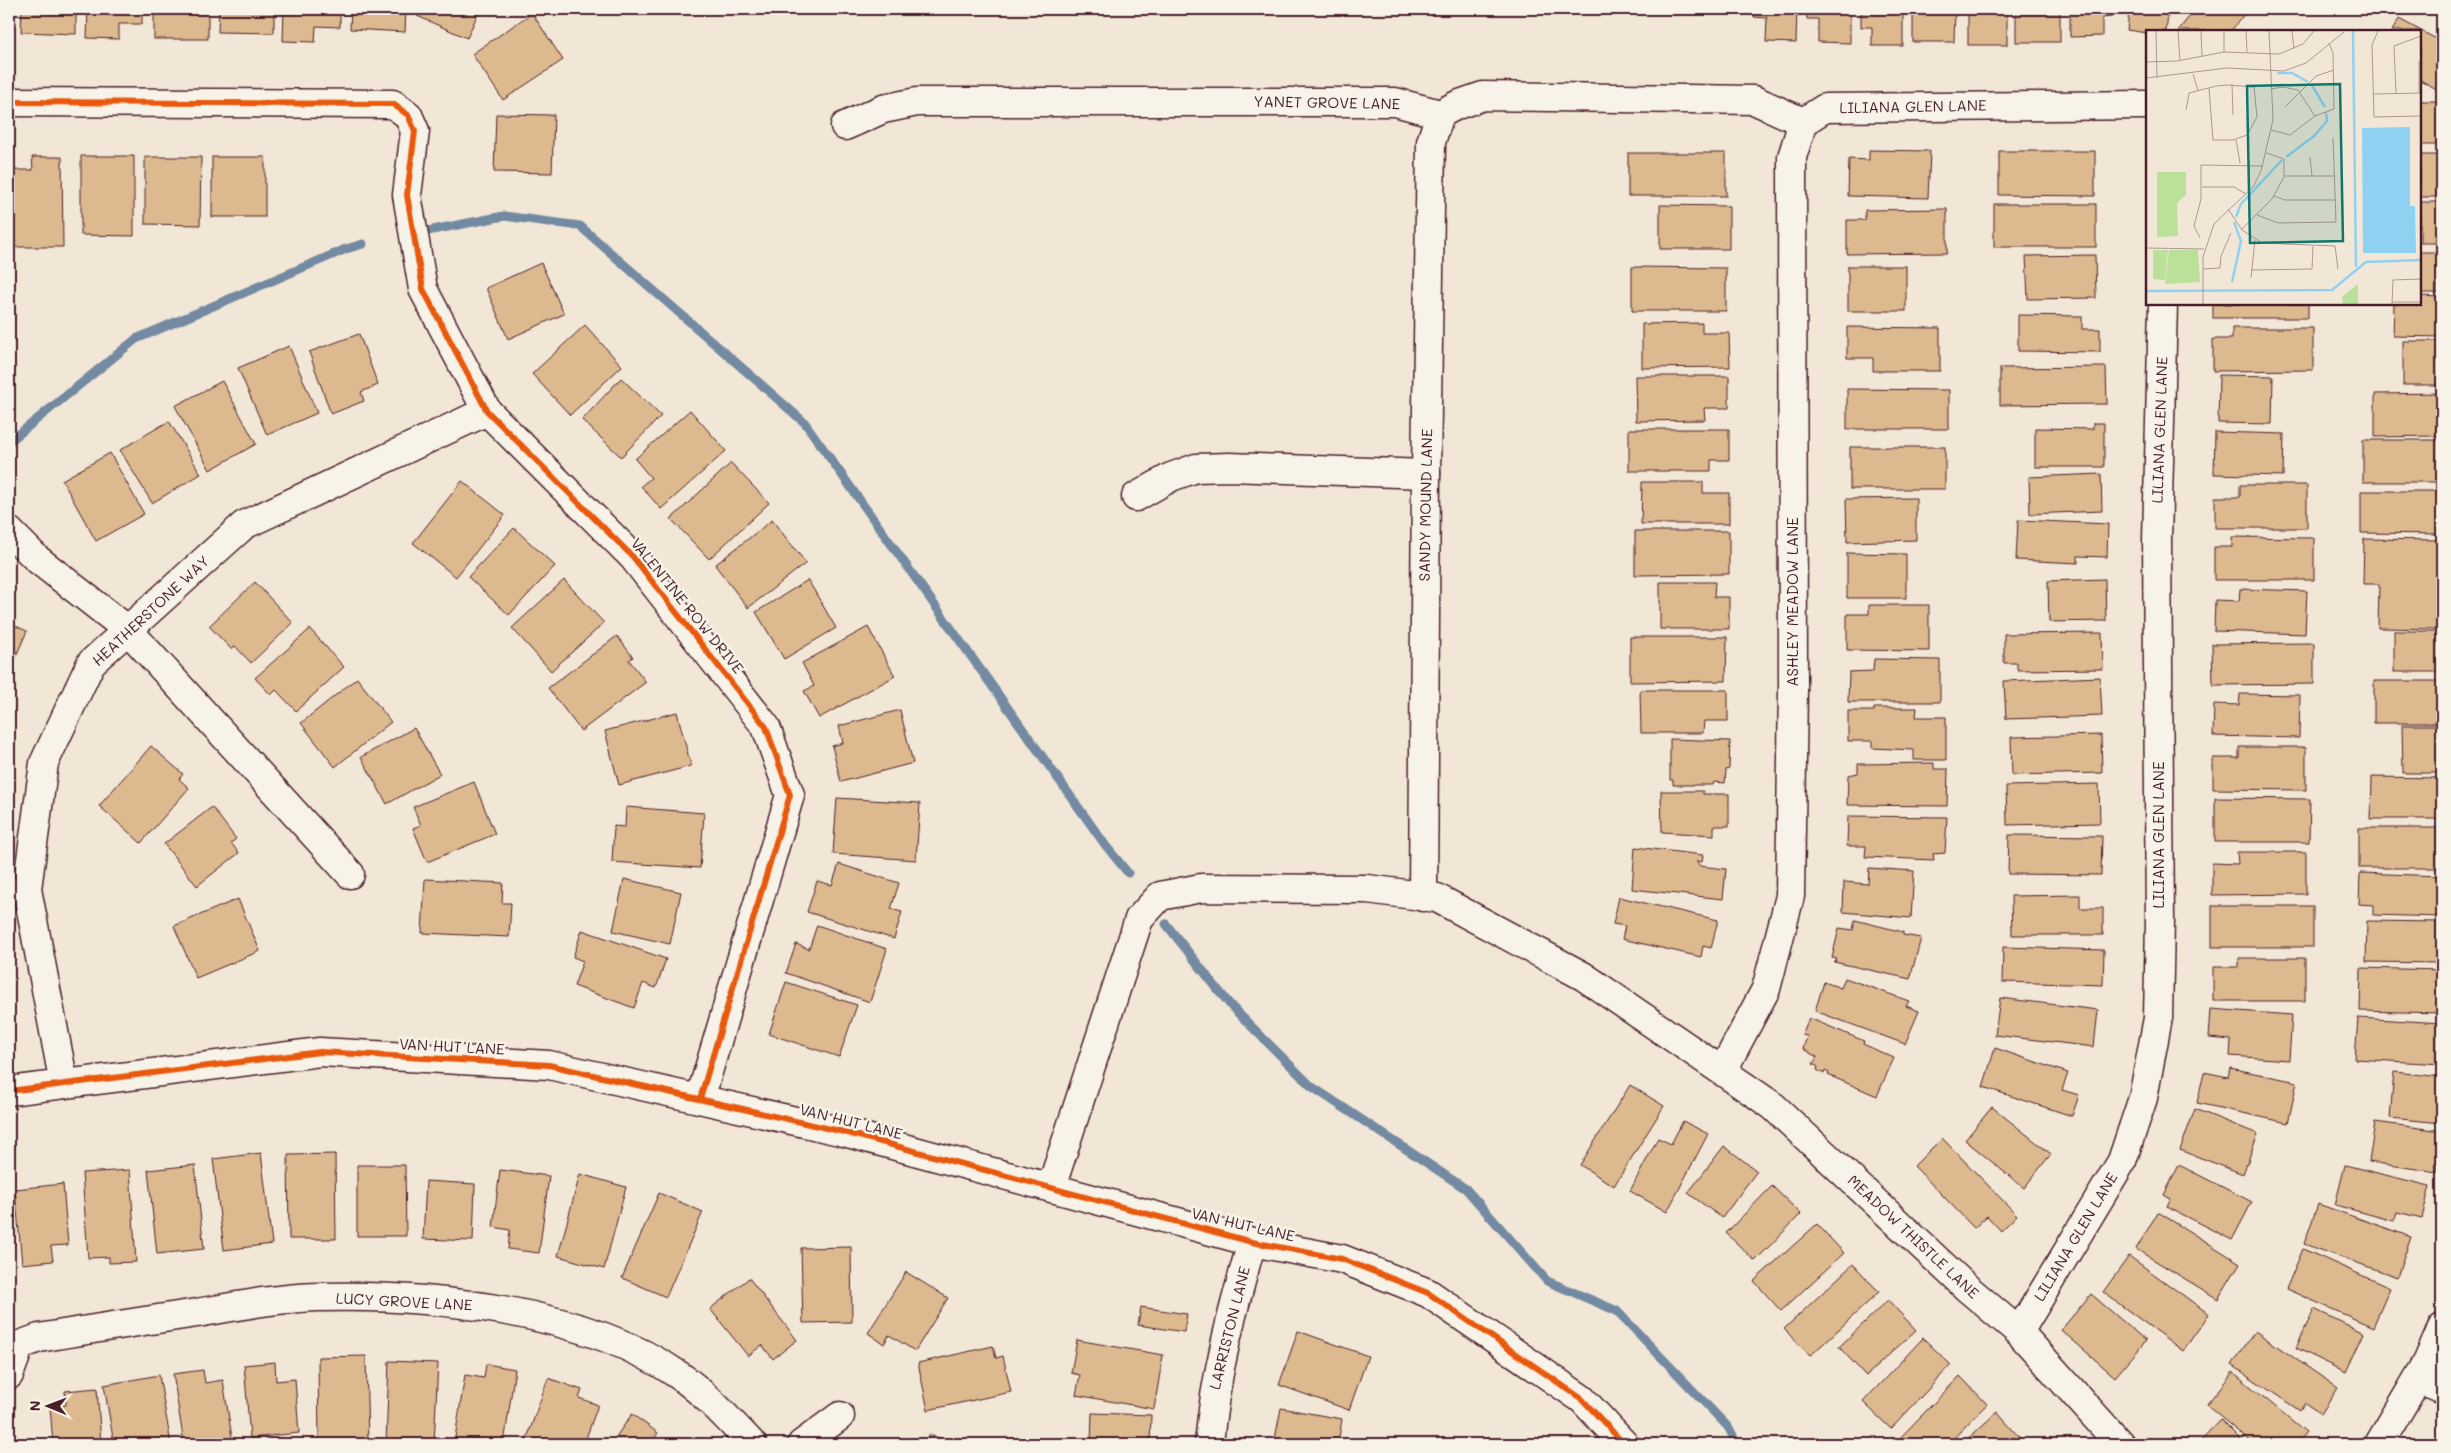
<svg xmlns="http://www.w3.org/2000/svg" width="2451" height="1453" font-family="Mali,sans-serif">
<style>
.lines{fill:none;stroke-linecap:round;stroke-linejoin:round}
.stream{stroke:#738aa2;stroke-width:9}
.building{fill:#dcb98e;stroke:#4a1f2b}
.minor-casing{stroke:#4a1f2b;stroke-width:31}
.minor{stroke:#f7f3e8;stroke-width:28}
.cycleway-casing{stroke:#f7f3e8;stroke-width:9}
.cycleway{stroke:#e8590c;stroke-width:6}
.labels{text-anchor:middle;stroke-width:5;stroke-linejoin:round;paint-order:stroke}
.street-label{font-size:15px;fill:#4a1f2b;stroke:#f7f3e8}
.inset-river{fill:none;stroke:#8fd1f1;stroke-width:2.5}
.inset-road{fill:none;stroke:#af9792;stroke-width:1}
.view{fill:#0f766e;fill-opacity:0.15;stroke:#0f766e;stroke-width:2.5}
.inset-edge{fill:none;stroke:#4a1f2b;stroke-width:2.5}
</style>
<rect width="100%" height="100%" fill="#f2e7d6"/>
<filter id="ink" filterUnits="userSpaceOnUse"><feTurbulence type="fractalNoise" baseFrequency=".02" numOctaves="2"/><feDisplacementMap in="SourceGraphic" scale="10" xChannelSelector="R" yChannelSelector="G"/><feConvolveMatrix kernelMatrix="1 2 1 2 8 2 1 2 1" color-interpolation-filters="sRGB"/></filter>
<g filter="url(#ink)">
<g class="lines">
<g class="stream">
<path d="M422 232 504 216 580 226 805 423 1106 846 1128 873"/>
<path d="M9 442 136 339 346 249 363 244"/>
<path d="M1166 924 1231 1006 1311 1086 1466 1189 1547 1281 1617 1311 1728 1427 1737 1444"/>
</g>
</g>
<g class="building">
<path d="M22 9H76V34L21 32Z"/>
<path d="M88 9H142V24H119V39L87 38Z"/>
<rect x="154" y="9" width="54" height="30"/>
<path d="M219 9H274V33L218 32Z"/>
<path d="M284 9H340V27L316 26 315 42 283 41Z"/>
<path d="M351 9H406L405 32 350 29Z"/>
<path d="M420 9H480L467 38 417 16Z"/>
<path d="M1755 9H1797L1796 43 1766 42 1767 18 1754 17Z"/>
<path d="M1807 9H1850V43L1818 42V19H1807Z"/>
<path d="M1861 9H1903V46H1872V27H1861Z"/>
<path d="M1913 9H1955L1954 42H1913Z"/>
<rect x="1968" y="9" width="39" height="36"/>
<rect x="2016" y="9" width="44" height="33"/>
<path d="M2070 9H2111L2112 17 2102 18V36L2070 37Z"/>
<path d="M2129 9H2169L2166 31 2147 33 2127 30Z"/>
<path d="M2195 9H2248L2231 31H2178Z"/>
<path d="M532 13 563 60 503 100 472 54Z"/>
<path d="M2399 19 2442 42V92L2420 80V31H2392Z"/>
<rect x="2420" y="101" width="22" height="44"/>
<path d="M496 114 554 115 552 173 494 172Z"/>
<path d="M1869 150 1930 151 1928 198 1848 196 1849 159 1869 160Z"/>
<path d="M1999 151H2095V196L1999 195Z"/>
<rect x="1628" y="153" width="98" height="43"/>
<path d="M2420 155H2442V186H2436V197H2420Z"/>
<path d="M81 156H134V236L81 235Z"/>
<path d="M32 157H62L63 247H9V170H33Z"/>
<path d="M145 157H201L200 225 145 224Z"/>
<rect x="212" y="157" width="53" height="60"/>
<rect x="2420" y="202" width="22" height="41"/>
<rect x="1994" y="204" width="102" height="43"/>
<path d="M1660 205 1729 206V249H1660Z"/>
<path d="M1947 209V253L1847 254V220H1865V210Z"/>
<path d="M2420 252H2442V283H2438V293H2420Z"/>
<path d="M2095 255 2096 298 2028 299 2026 256Z"/>
<path d="M541 263 564 314 508 339 486 288Z"/>
<rect x="1848" y="266" width="58" height="45"/>
<path d="M1632 267 1726 268V311H1632Z"/>
<path d="M2420 296 2442 297V337L2393 336 2394 304H2420Z"/>
<rect x="2213" y="304" width="95" height="14"/>
<path d="M2018 315 2082 316V329H2100V352L2018 351Z"/>
<path d="M1702 323V333H1729L1730 367 1642 368V324Z"/>
<path d="M585 325 622 366 570 415 532 374Z"/>
<path d="M1847 327 1940 328V371H1873V358H1847Z"/>
<path d="M2232 328H2313V370L2213 371V339H2232Z"/>
<path d="M359 334 378 385 361 392 364 401 331 414 309 352Z"/>
<rect x="2403" y="341" width="39" height="44"/>
<path d="M289 346 317 413 267 435 238 368Z"/>
<path d="M2106 367 2107 404 2000 405V368Z"/>
<path d="M2219 375 2273 376 2272 424 2218 423Z"/>
<path d="M1635 376H1729V408H1704L1705 420 1636 421Z"/>
<path d="M621 378 661 416 621 457 582 420Z"/>
<path d="M222 381 256 444 210 470 175 406Z"/>
<path d="M1847 389 1949 390V429H1847Z"/>
<path d="M2442 393V424H2436V436L2375 437V394Z"/>
<path d="M690 410 726 451 661 509 641 486 651 478 635 459Z"/>
<path d="M169 421 201 474 152 503 120 450Z"/>
<path d="M2093 423H2104V467H2035V428L2093 429Z"/>
<path d="M1629 429H1729V460H1711V471H1629Z"/>
<path d="M2215 432 2284 434 2283 476 2214 474Z"/>
<rect x="2363" y="440" width="79" height="42"/>
<rect x="1850" y="447" width="95" height="42"/>
<path d="M110 453 144 514 96 541 62 480Z"/>
<path d="M731 463 769 503 709 559 671 519Z"/>
<path d="M2101 474 2102 511 2030 514 2029 477Z"/>
<path d="M462 481 505 515 456 577 413 543Z"/>
<path d="M1642 482H1703V493H1729V524H1641Z"/>
<path d="M2240 485H2307V528H2215V497H2240Z"/>
<path d="M2361 491H2442V534L2361 533Z"/>
<path d="M1916 498V540L1847 542 1846 499Z"/>
<path d="M772 520 806 563 748 608 715 565Z"/>
<path d="M2018 520 2108 524 2107 557 2078 556V563L2016 560Z"/>
<path d="M514 528 555 566 509 615 468 577Z"/>
<path d="M1635 531H1729V574L1635 575Z"/>
<path d="M2232 537 2314 538V580H2214V547H2232Z"/>
<path d="M2364 539 2442 540V629L2378 628 2379 584H2363Z"/>
<path d="M1847 553 1906 554V598H1847Z"/>
<path d="M2105 579 2106 621 2049 622 2048 581Z"/>
<path d="M564 580 604 623 551 671 512 628Z"/>
<path d="M808 580 836 628 784 659 756 612Z"/>
<path d="M255 582 293 623 251 663 235 646 231 649 209 626Z"/>
<path d="M1660 582H1715L1714 597H1729V629H1660Z"/>
<path d="M2240 589 2307 591 2305 634 2214 631 2215 600 2239 601Z"/>
<path d="M1869 605H1929V651L1847 650V614H1869Z"/>
<path d="M9 623 27 631 9 672Z"/>
<path d="M868 627 895 676 819 718 804 691 814 686 802 663Z"/>
<path d="M310 629 344 667 296 711 276 690 271 695 255 678Z"/>
<rect x="2394" y="631" width="48" height="41"/>
<path d="M2102 633 2103 669 2017 670V663H2004V634Z"/>
<path d="M617 636 633 657 629 660 646 682 581 731 548 688Z"/>
<path d="M1630 637H1727L1726 681 1630 682Z"/>
<path d="M2314 643V684L2213 685 2212 644Z"/>
<path d="M1874 659 1940 660V702H1848L1849 672 1873 671Z"/>
<path d="M2100 677 2102 716 2006 719 2004 681Z"/>
<path d="M357 678 391 722 335 767 301 723Z"/>
<path d="M2374 681H2442V712H2436V723H2374Z"/>
<path d="M1640 690H1728V721H1704L1703 733H1641Z"/>
<path d="M2240 694 2300 695 2299 738 2213 736 2214 704 2239 705Z"/>
<path d="M1874 708H1917L1916 717H1946V760H1914V750L1872 748V741H1848V711H1874Z"/>
<path d="M900 710 913 763 841 782 832 746 843 743 839 726Z"/>
<path d="M677 712 691 766 619 785 605 731Z"/>
<path d="M2402 725H2442V773H2403Z"/>
<path d="M414 728 440 774 387 804 361 757Z"/>
<path d="M2101 735 2102 773 2012 775 2011 737Z"/>
<path d="M1670 739 1730 741 1729 769 1726 770 1725 783 1714 782 1713 785H1673V780H1670Z"/>
<path d="M151 746 183 774 179 779 189 788 141 843 99 806Z"/>
<path d="M2239 747H2306V790L2213 789V758H2239Z"/>
<path d="M1934 763V769H1948L1947 806 1847 805 1848 775 1858 773V764Z"/>
<path d="M2372 777 2442 778V819H2371Z"/>
<path d="M474 782 495 834 427 862 413 828 421 825 413 807Z"/>
<path d="M2099 784 2100 823 2007 825 2006 786Z"/>
<path d="M1661 791H1703V794H1729V826H1714V835L1662 832Z"/>
<path d="M837 798 920 803 916 860 833 854Z"/>
<path d="M2215 798 2310 799 2309 842H2215Z"/>
<path d="M212 807 236 839 231 843 239 853 197 886 164 844Z"/>
<path d="M626 807 704 813 700 868 612 862 614 826 625 827Z"/>
<path d="M1848 816 1947 817 1945 853 1933 854 1934 860 1865 857 1866 846H1847Z"/>
<rect x="2359" y="828" width="83" height="40"/>
<path d="M2009 835 2102 836 2101 875 2008 874Z"/>
<path d="M1635 847 1703 855 1702 862 1696 861 1700 866 1726 869 1723 899 1632 889Z"/>
<path d="M2237 852H2306V894L2212 895V863L2238 864Z"/>
<path d="M839 864 899 883 891 909 902 912 894 939 807 912 817 881 832 885Z"/>
<path d="M1869 868 1914 871 1911 918 1843 912 1844 882 1868 884Z"/>
<path d="M2360 873 2442 876V917L2373 915V905L2359 904Z"/>
<path d="M425 879 503 883 502 903H511L509 937 422 933Z"/>
<path d="M624 879 681 892 670 944 613 931Z"/>
<path d="M2080 895V908H2103V935H2012L2011 896Z"/>
<path d="M1619 897 1718 920 1711 948 1703 946 1701 957 1622 939 1625 926 1613 924Z"/>
<path d="M238 899 260 951 196 978 174 926Z"/>
<rect x="2212" y="906" width="101" height="41"/>
<path d="M1855 920 1903 932V935L1921 938 1910 979 1834 962 1837 959 1832 958 1839 928 1853 930Z"/>
<path d="M2367 921 2442 922V963L2366 962Z"/>
<path d="M817 925 887 949 870 1002 786 973 796 944 809 949Z"/>
<path d="M582 930 666 959 656 988 643 983 634 1008 574 986 583 961 573 957Z"/>
<path d="M2003 947 2104 950 2103 985 2002 982Z"/>
<path d="M2239 958H2305V1001H2213V967H2239Z"/>
<path d="M2361 968 2442 970V1013L2360 1011Z"/>
<path d="M1845 978 1909 1001 1906 1006 1919 1011 1905 1044 1815 1011 1824 982 1841 988Z"/>
<path d="M786 982 857 1005 839 1057 769 1034Z"/>
<path d="M2000 998 2098 1010 2094 1047 1995 1035Z"/>
<path d="M2211 1009 2292 1015 2289 1060 2230 1056 2231 1040 2209 1038Z"/>
<path d="M1809 1018 1864 1041 1863 1044 1894 1058 1877 1096 1828 1075 1829 1073 1825 1071 1824 1074 1817 1070 1818 1067 1813 1064 1817 1057 1803 1049 1807 1036 1802 1035Z"/>
<path d="M2358 1018 2442 1023V1064L2355 1059Z"/>
<path d="M1995 1048 2068 1073 2062 1090 2079 1095 2072 1116 1983 1087Z"/>
<path d="M2230 1068 2297 1082 2288 1123 2197 1103 2204 1072 2228 1077Z"/>
<path d="M2394 1072 2442 1077V1123L2390 1118Z"/>
<path d="M1630 1085 1664 1106 1614 1186 1580 1165Z"/>
<path d="M1992 1107 2051 1154 2024 1188 1965 1140Z"/>
<path d="M2195 1109 2258 1134 2243 1174 2180 1150Z"/>
<path d="M1683 1121 1708 1134 1667 1212 1630 1191 1658 1138 1671 1144Z"/>
<path d="M2375 1122 2442 1131 2437 1172 2369 1162Z"/>
<path d="M1942 1138 2017 1215 2001 1231 1987 1216 1974 1228 1914 1166Z"/>
<path d="M1724 1146 1757 1171 1722 1218 1688 1193Z"/>
<path d="M261 1153 272 1244 224 1250 213 1159Z"/>
<path d="M335 1154 336 1239H289L288 1155Z"/>
<path d="M195 1165 204 1249 157 1254 148 1170Z"/>
<path d="M357 1165H405L406 1236H357Z"/>
<path d="M2179 1165 2252 1202 2232 1240 2167 1207 2171 1199 2164 1195Z"/>
<path d="M2345 1165 2430 1186 2422 1218 2397 1212 2394 1221 2335 1205Z"/>
<path d="M130 1170 136 1262 109 1263V1257L88 1258 82 1173Z"/>
<path d="M500 1170 549 1176 539 1253 508 1249 510 1230 493 1227Z"/>
<path d="M580 1174 626 1187 604 1269 558 1256Z"/>
<path d="M426 1181 475 1184 473 1241 423 1239Z"/>
<path d="M63 1184 68 1245 51 1246 53 1261 22 1264 15 1189Z"/>
<path d="M1772 1186 1801 1214 1755 1261 1726 1233Z"/>
<path d="M659 1193 703 1212 666 1297 622 1278Z"/>
<path d="M2318 1204 2411 1237 2397 1277 2304 1244Z"/>
<path d="M2158 1212 2240 1263 2218 1299 2136 1249Z"/>
<path d="M1817 1224 1844 1253 1781 1311 1754 1281Z"/>
<path d="M851 1247 852 1322 803 1323 801 1248Z"/>
<path d="M2303 1249 2390 1288 2373 1327 2286 1289Z"/>
<path d="M2129 1256 2209 1314 2183 1351 2103 1292Z"/>
<path d="M1853 1264 1879 1292 1810 1356 1784 1329Z"/>
<path d="M906 1272 948 1298 915 1351 889 1335 884 1344 868 1333Z"/>
<path d="M749 1278 797 1340 773 1359 762 1345 748 1356 710 1309Z"/>
<path d="M2091 1294 2146 1341 2115 1377 2061 1330Z"/>
<path d="M1888 1300 1916 1330 1866 1376 1839 1347Z"/>
<path d="M1141 1307 1187 1314 1184 1332 1138 1325Z"/>
<path d="M2314 1309 2364 1333 2346 1372 2296 1348Z"/>
<path d="M1298 1331 1368 1356 1349 1410 1279 1385Z"/>
<path d="M2255 1331 2338 1388 2321 1414 2305 1403 2300 1411 2232 1365Z"/>
<path d="M1923 1338 1951 1365 1891 1429 1863 1402Z"/>
<path d="M1077 1340 1163 1355 1154 1409 1076 1395 1080 1375 1071 1373Z"/>
<path d="M993 1346 996 1358 1003 1356 1011 1392 928 1410 918 1363Z"/>
<path d="M366 1356 368 1444H319L318 1357Z"/>
<path d="M389 1361 438 1363 434 1444H386Z"/>
<path d="M275 1362 276 1381 295 1379 299 1433 250 1438 244 1365Z"/>
<path d="M486 1364 515 1369 504 1444H454L465 1375 484 1378Z"/>
<path d="M203 1370 205 1383 223 1380 233 1444H184L173 1374Z"/>
<path d="M2233 1372 2306 1432 2296 1444 2268 1442 2253 1444 2206 1405Z"/>
<path d="M159 1375 171 1444H114L104 1385Z"/>
<path d="M1960 1376 1987 1404 1948 1444H1894Z"/>
<path d="M548 1378 582 1390 579 1398 598 1405 584 1444H525Z"/>
<path d="M97 1388 101 1444H53L50 1407 66 1405 65 1391Z"/>
<path d="M1281 1408 1342 1419 1338 1444H1274Z"/>
<path d="M1997 1412 2025 1444H1962Z"/>
<path d="M1092 1413 1151 1415 1150 1444H1091Z"/>
<path d="M632 1414 658 1433 650 1444H611Z"/>
<path d="M2221 1420 2245 1444H2198Z"/>
<path d="M929 1435 961 1444H927Z"/>
</g>
<g class="lines">
<defs>
<g id="minor">
<path d="M9 102 393 104 408 115 415 131 407 195 423 289 487 411 633 557 766 727 790 795 700 1099"/>
<path d="M1803 122 1825 108 2147 105"/>
<path d="M845 126 883 109 917 102H1395L1440 114 1457 105 1483 96 1754 100 1803 122"/>
<path d="M1136 497 1171 477 1196 468 1229 467 1426 474"/>
<path d="M9 531 37 559 128 630 350 874"/>
<path d="M1423 897 1426 474 1431 142 1440 114"/>
<path d="M1723 1070 1766 989 1790 896 1793 689 1792 157 1803 122"/>
<path d="M64 1084 27 889 44 763 91 663 244 525 487 411"/>
<path d="M9 1091 320 1052 549 1065 844 1132 1252 1242 1342 1259 1428 1293 1582 1399 1624 1444"/>
<path d="M1051 1188 1139 919 1160 896 1201 888 1367 889 1437 898 1583 976 1773 1106 1967 1288 2019 1332 2120 1444"/>
<path d="M2019 1332 2122 1161 2143 1098 2158 1018 2160 921 2157 540 2163 304"/>
<path d="M9 1375 20 1345 39 1338C92 1329 144 1321 197 1313 237 1306 277 1298 318 1297 430 1294 586 1310 680 1376 707 1395 730 1421 752 1444"/>
<path d="M2418 1379 2442 1389"/>
<path d="M802 1444 840 1416"/>
<path d="M1209 1444C1215 1374 1233 1309 1252 1242"/>
<path d="M2379 1444 2427 1363 2442 1328"/>
</g>
</defs>
<use href="#minor" class="minor-casing"/>
<use href="#minor" class="minor"/>
<defs>
<g id="cycleway">
<path d="M9 102 393 104 408 115 415 131 407 195 423 289 487 411 633 557 766 727 790 795 700 1099"/>
<path d="M9 1091 320 1052 549 1065 844 1132 1252 1242 1342 1259 1428 1293 1582 1399 1624 1444"/>
</g>
</defs>
<use href="#cycleway" class="cycleway-casing"/>
<use href="#cycleway" class="cycleway"/>
</g>
</g>
<g class="labels">
<g class="street-label">
<text transform="translate(1327 103) rotate(1)" y="5">YANET GROVE LANE</text>
<text transform="translate(1913 107) rotate(-1)" y="5">LILIANA GLEN LANE</text>
<text transform="translate(2160 430) rotate(-88)" y="5">LILIANA GLEN LANE</text>
<text transform="translate(1426 505) rotate(-89)" y="5">SANDY MOUND LANE</text>
<text transform="translate(1793 602) rotate(-90)" y="5">ASHLEY MEADOW LANE</text>
<text transform="translate(687 606) rotate(51)" y="5">VALENTINE ROW DRIVE</text>
<text transform="translate(151 611) rotate(-43)" y="5">HEATHERSTONE WAY</text>
<text transform="translate(2159 835) rotate(-90)" y="5">LILIANA GLEN LANE</text>
<text transform="translate(452 1047) rotate(3)" y="5">VAN HUT LANE</text>
<text transform="translate(851 1122) rotate(14)" y="5">VAN HUT LANE</text>
<text transform="translate(1243 1225) rotate(13)" y="5">VAN HUT LANE</text>
<text transform="translate(1913 1237) rotate(43)" y="5">MEADOW THISTLE LANE</text>
<text transform="translate(2076 1237) rotate(-59)" y="5">LILIANA GLEN LANE</text>
<text transform="translate(404 1302) rotate(3)" y="5">LUCY GROVE LANE</text>
<text transform="translate(1230 1328) rotate(-76)" y="5">LARRISTON LANE</text>
</g>
</g>
<g transform="translate(2146 30)">
<rect width="275" height="275" fill="#f2e7d6"/>
<path d="M11 142H40V165L31 173 32 206 11 207ZM7 220H22L19 250 7 249ZM23 220H52L54 252 19 254ZM212 254V274H197L196 267Z" fill="#bae09a"/>
<path d="M264 97V176H269L270 223H217L216 98Z" fill="#8fd1f1"/>
<path class="inset-river" d="M207 1 210 237M131 43H146L162 52M165 54 179 77M140 127 168 106 181 91 180 82M90 187 95 174 136 130M86 252 95 211 88 192M0 261 186 260 220 232 275 230"/>
<path class="inset-road" d="M10 1 11 48M32 1 34 31M55 1 56 26M78 1V22M100 1 101 22M146 1 148 19M232 1 226 15 228 87 275 86M273 31V63M0 32 31 31 78 22 133 24 157 14 168 1M47 44 52 60M0 48 81 38 138 41 160 33 198 2M86 54 87 85M125 59 137 57 152 60 169 86M250 63 248 16 275 6M228 64 275 63M139 77 170 46 188 40M40 80 43 63 70 56 81 55 108 57 111 87 101 105 87 110H67L63 58M125 100 144 105 169 86 188 79 187 23 183 13M90 110 94 133M164 127 166 146M139 146H189M56 157H88L100 164M128 166 139 170H189M82 179 96 200 116 213 189 216 192 239M111 185 132 193 190 192 187 108M95 200 126 169 138 147V129L120 123M54 208 48 196 55 169V135L116 136M0 218 58 219M57 239 74 238 75 226 85 203M105 240 166 239 167 216M105 248 109 210M246 272H275M57 274V227L68 194 107 157 115 141 127 90 123 1M246 274 247 250 275 249"/>
<path class="view" d="M194 54 197 211 104 213 101 56Z"/>
<rect width="275" height="275" class="inset-edge"/>
</g>
<rect width="2451" height="1453" fill="none" stroke="#f7f3e8" stroke-width="30"/>
<rect x="15" y="15" width="2421" height="1423" fill="none" stroke="#4a1f2b" stroke-width="2" filter="url(#ink)"/>
<g transform="translate(48 1406) rotate(271)" stroke="#f7f3e8" stroke-width="4" paint-order="stroke">
<path d="M0-4L9 19L0 12L-9 19Z" fill="#4a1f2b"/>
<text y="-8" font-size="14" font-weight="bold" text-anchor="middle" fill="#4a1f2b">N</text>
</g>
</svg>
